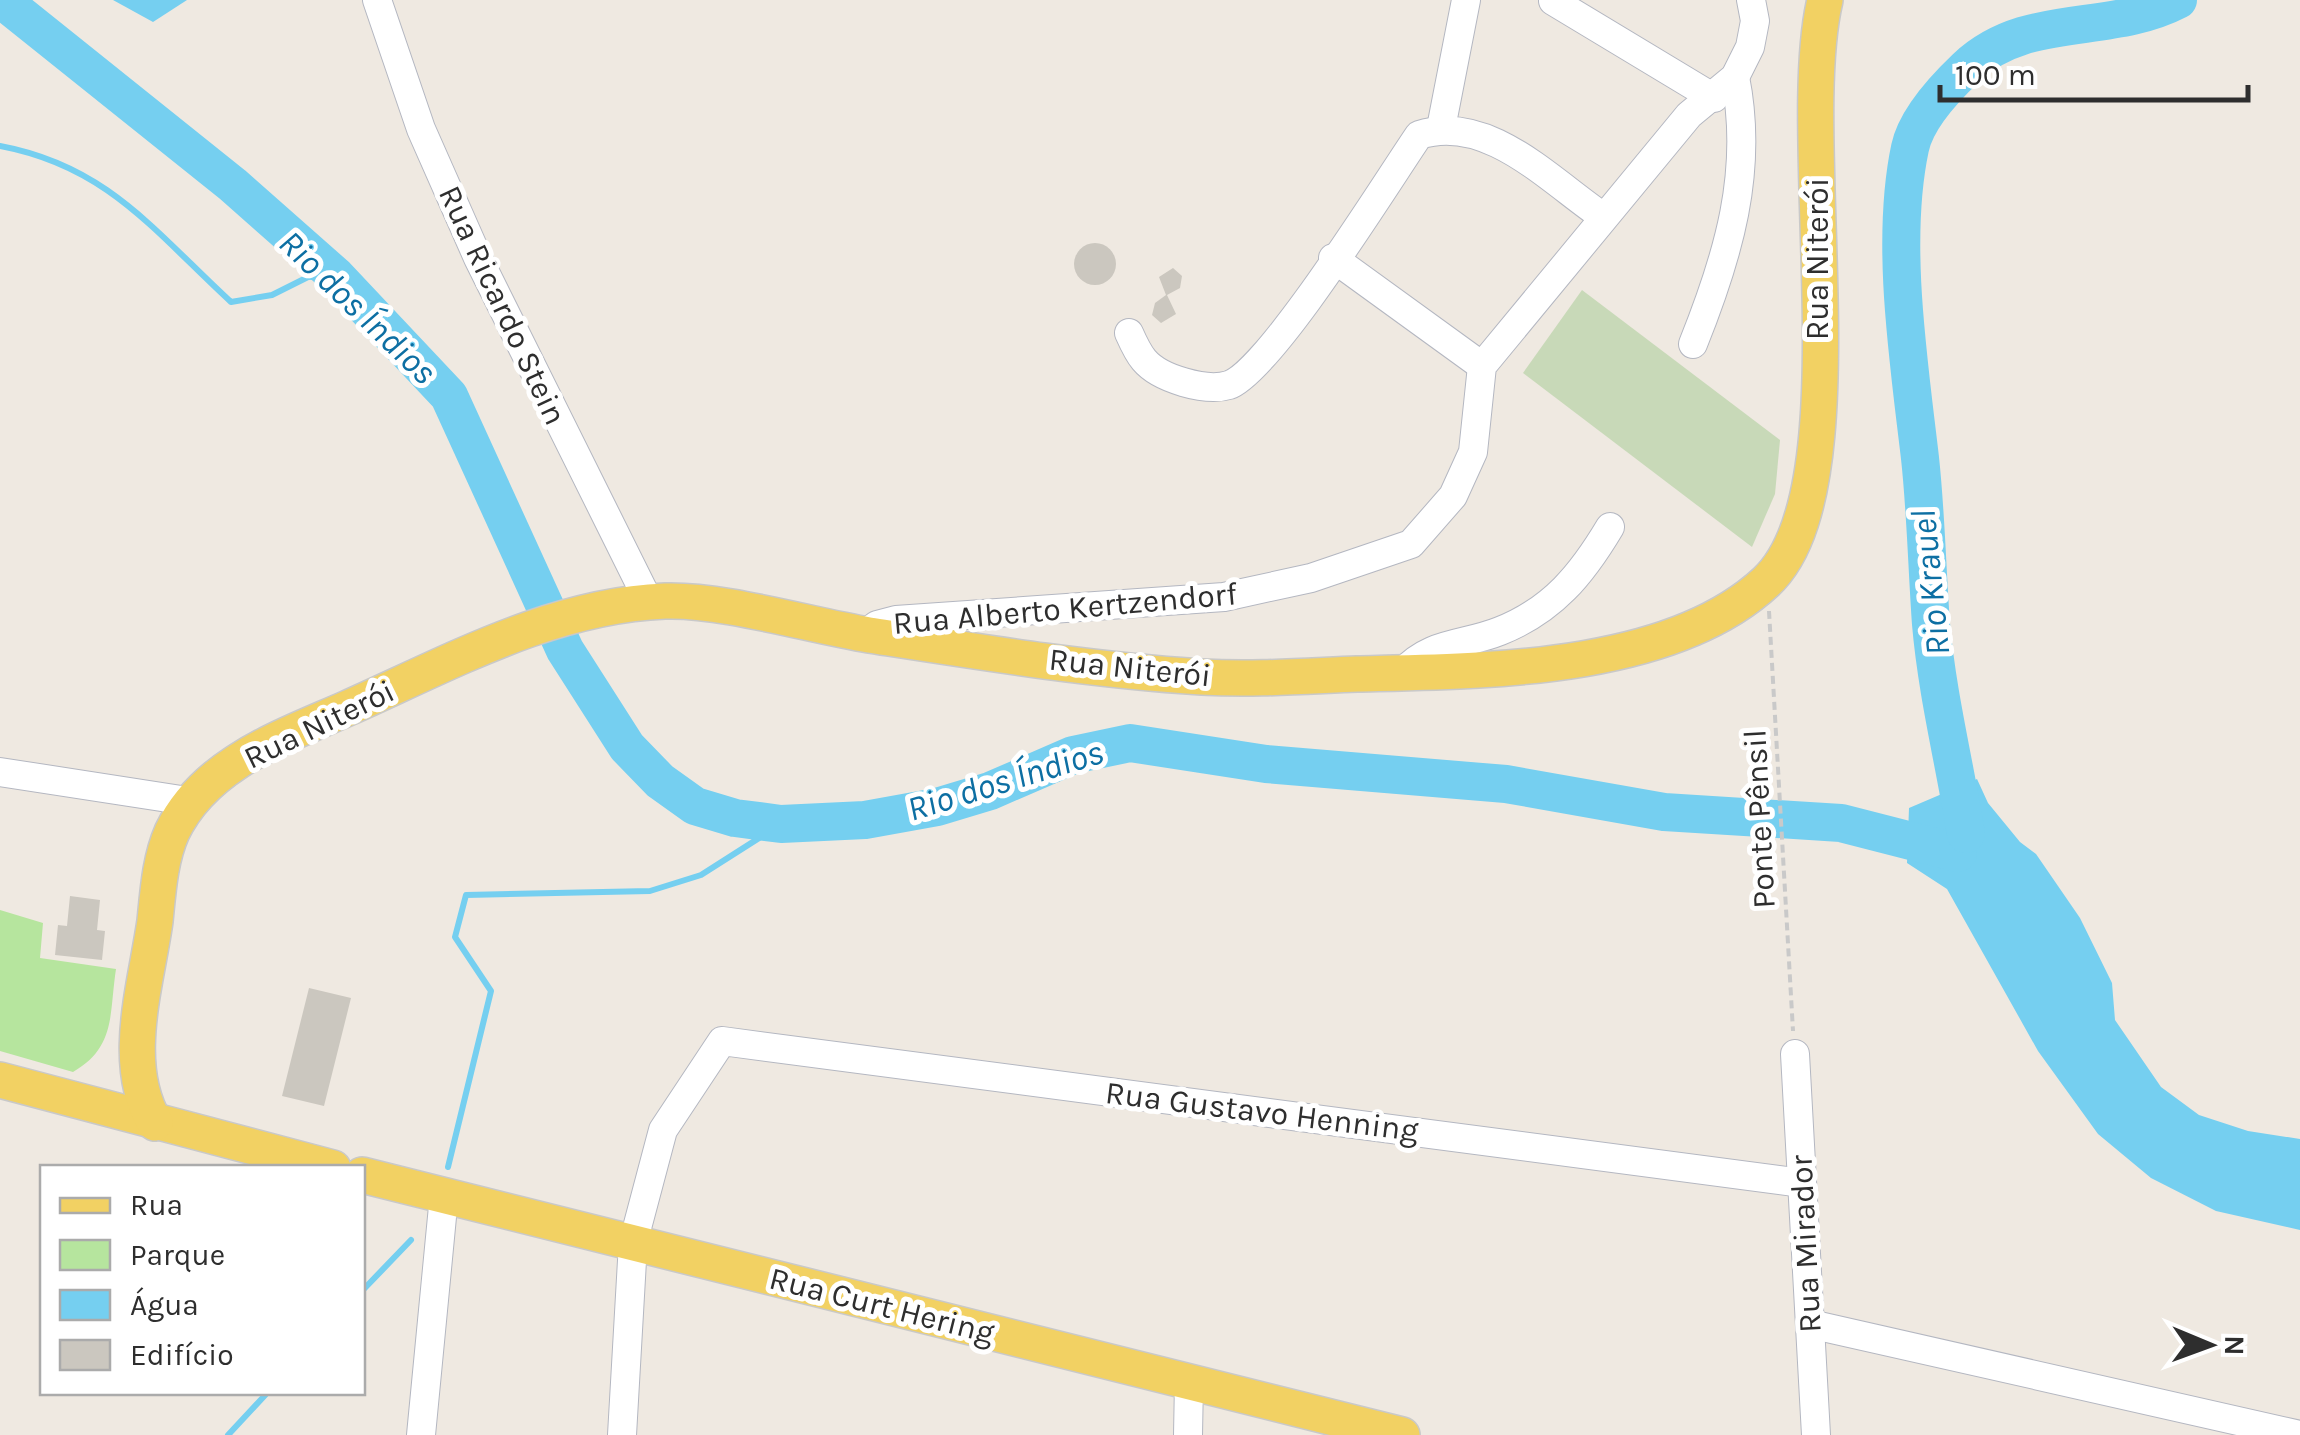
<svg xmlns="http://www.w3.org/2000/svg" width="2300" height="1435" font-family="Karla,sans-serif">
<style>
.green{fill:#b6e59e}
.cemetery{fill:#c8d9b8}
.water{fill:#75cff0}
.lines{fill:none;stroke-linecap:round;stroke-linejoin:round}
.stream{stroke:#75cff0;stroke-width:6}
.river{stroke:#75cff0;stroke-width:38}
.building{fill:#cbc7bf}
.minor-casing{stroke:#b4b7c1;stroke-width:30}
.major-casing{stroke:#c9c9c9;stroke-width:38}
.path{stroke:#c9c9c9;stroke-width:4;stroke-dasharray:8 5;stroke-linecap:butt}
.minor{stroke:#fff;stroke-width:28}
.major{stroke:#f2d163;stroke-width:35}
.labels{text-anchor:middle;stroke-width:10;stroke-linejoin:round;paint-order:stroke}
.street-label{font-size:32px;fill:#2e2e2e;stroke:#fff}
.water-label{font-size:35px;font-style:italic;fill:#0d6fa3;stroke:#fff}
</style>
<rect width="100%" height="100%" fill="#efe9e1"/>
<path class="green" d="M0 910 43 923 40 958 116 969C109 1015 116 1047 73 1072L0 1051Z"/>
<path class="cemetery" d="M1582 290 1780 440 1775 494 1752 547 1523 373Z"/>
<g class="water">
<path d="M113 0H187L153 22Z"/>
<path d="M1977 779 1988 803 2020 842 2036 854 2080 918 2112 983 2115 1020 2161 1087 2199 1115 2248 1131 2300 1139V1230L2216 1211 2151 1178 2098 1134 2038 1051 1947 889 1907 863 1909 808Z"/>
</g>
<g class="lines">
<g class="stream">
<path d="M2157 11 2161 0"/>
<path d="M0 146C107 166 154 231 231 302L272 295 308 277 336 276"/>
<path d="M448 1167 491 991 455 937 466 895 650 891 701 875 781 824"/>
<path d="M362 1291 411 1240"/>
<path d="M228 1435 268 1392"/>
</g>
<g class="river">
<path d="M2 0 233 185 336 276 449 396 565 650 627 747 660 781 695 806 735 818 781 824 865 820 937 807 990 791 1073 755 1130 743 1266 764 1506 784 1664 812 1841 823 1958 853"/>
<path d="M1966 834C1955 765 1937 694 1931 624 1927 569 1926 513 1920 458 1909 363 1890 242 1910 148 1916 119 1945 88 1966 68 2026 11 2109 36 2178 0"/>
</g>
</g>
<g class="building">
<circle cx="1095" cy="264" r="21"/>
<path d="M1173 268 1182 276 1180 288 1167 295 1176 314 1161 323 1152 315 1155 303 1166 295 1159 277Z"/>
<path d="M70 896 100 900 97 930 105 931 102 960 55 955 58 925 67 926Z"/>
<path d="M309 988 351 998 324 1106 282 1096Z"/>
</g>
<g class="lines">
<defs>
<g id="minor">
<path d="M377 0 421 129 478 258 649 602"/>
<path d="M1553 1 1714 98"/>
<path d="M1441 128 1466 0"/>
<path d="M1333 258 1482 366"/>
<path d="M1129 333C1133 342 1138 353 1144 360 1160 379 1206 392 1229 385 1270 371 1388 180 1419 135 1487 113 1548 179 1602 216"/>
<path d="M1693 344C1728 257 1754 171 1735 77"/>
<path d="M865 634 877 625 896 620 1224 597 1311 578 1411 544 1453 496 1473 452 1482 366 1689 115 1735 77 1750 47 1755 21 1751 0"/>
<path d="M1402 673C1430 641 1463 646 1500 631 1553 610 1582 574 1610 527"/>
<path d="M0 772 194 802"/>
<path d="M1795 1054 1816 1435"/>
<path d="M1810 1324 2300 1435"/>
<path d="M421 1435 444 1196"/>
<path d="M622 1435 633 1243 663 1130 722 1041 1802 1183"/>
<path d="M1188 1435 1189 1382"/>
</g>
<g id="major">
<path d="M0 1080 333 1168"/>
<path d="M155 1123C120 1064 146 985 155 921 158 891 160 859 172 832 205 763 283 737 348 708 447 664 553 605 665 601 722 599 809 625 869 635 979 652 1091 670 1202 677 1254 680 1306 676 1357 674 1482 671 1669 672 1766 582 1865 490 1792 139 1825 0"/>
<path d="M362 1175 1402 1435"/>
</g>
</defs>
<use href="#minor" class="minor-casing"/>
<use href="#major" class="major-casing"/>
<path class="path" d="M1769 611 1793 1031"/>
<use href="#minor" class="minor"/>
<use href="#major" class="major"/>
</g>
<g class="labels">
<g class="street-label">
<text transform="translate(1817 259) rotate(-90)" y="11">Rua Niterói</text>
<text transform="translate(503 305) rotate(65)" y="11">Rua Ricardo Stein</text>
<text transform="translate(1065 608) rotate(-5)" y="11">Rua Alberto Kertzendorf</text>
<text transform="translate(1130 667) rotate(6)" y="11">Rua Niterói</text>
<text transform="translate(319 724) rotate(-26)" y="11">Rua Niterói</text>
<text transform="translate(1759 819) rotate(-93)" y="11">Ponte Pênsil</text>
<text transform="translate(1262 1111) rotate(7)" y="11">Rua Gustavo Henning</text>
<text transform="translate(1805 1244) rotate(-93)" y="11">Rua Mirador</text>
<text transform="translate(882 1305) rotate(14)" y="11">Rua Curt Hering</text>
</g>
<g class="water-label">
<text transform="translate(358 307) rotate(44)" y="12">Rio dos Índios</text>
<text transform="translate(1930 583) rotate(-96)" y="12">Rio Krauel</text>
<text transform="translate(1005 780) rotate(-17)" y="12">Rio dos Índios</text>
</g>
</g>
<rect x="40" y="1165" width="325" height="230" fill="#ffffff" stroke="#ababab" stroke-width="2.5"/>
<rect x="60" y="1198" width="50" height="15" fill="#f2d163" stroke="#ababab" stroke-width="2.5"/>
<text x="130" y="1215" font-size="30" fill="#2e2e2e">Rua</text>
<rect x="60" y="1240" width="50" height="30" fill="#b6e59e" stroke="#ababab" stroke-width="2.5"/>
<text x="130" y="1265" font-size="30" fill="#2e2e2e">Parque</text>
<rect x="60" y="1290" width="50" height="30" fill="#75cff0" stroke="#ababab" stroke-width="2.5"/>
<text x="130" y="1315" font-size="30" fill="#2e2e2e">Água</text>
<rect x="60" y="1340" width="50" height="30" fill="#cbc7bf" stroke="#ababab" stroke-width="2.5"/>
<text x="130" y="1365" font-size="30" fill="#2e2e2e">Edifício</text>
<g transform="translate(2210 1345) rotate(91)" stroke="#ffffff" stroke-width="8" paint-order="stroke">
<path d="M0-8L18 38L0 25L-18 38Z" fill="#2e2e2e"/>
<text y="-15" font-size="28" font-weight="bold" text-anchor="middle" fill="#2e2e2e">N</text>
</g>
<path d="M1940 85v15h308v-15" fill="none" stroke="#2e2e2e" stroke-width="5"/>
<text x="1955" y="85" font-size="30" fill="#2e2e2e" stroke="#ffffff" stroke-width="8" paint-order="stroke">100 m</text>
</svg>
